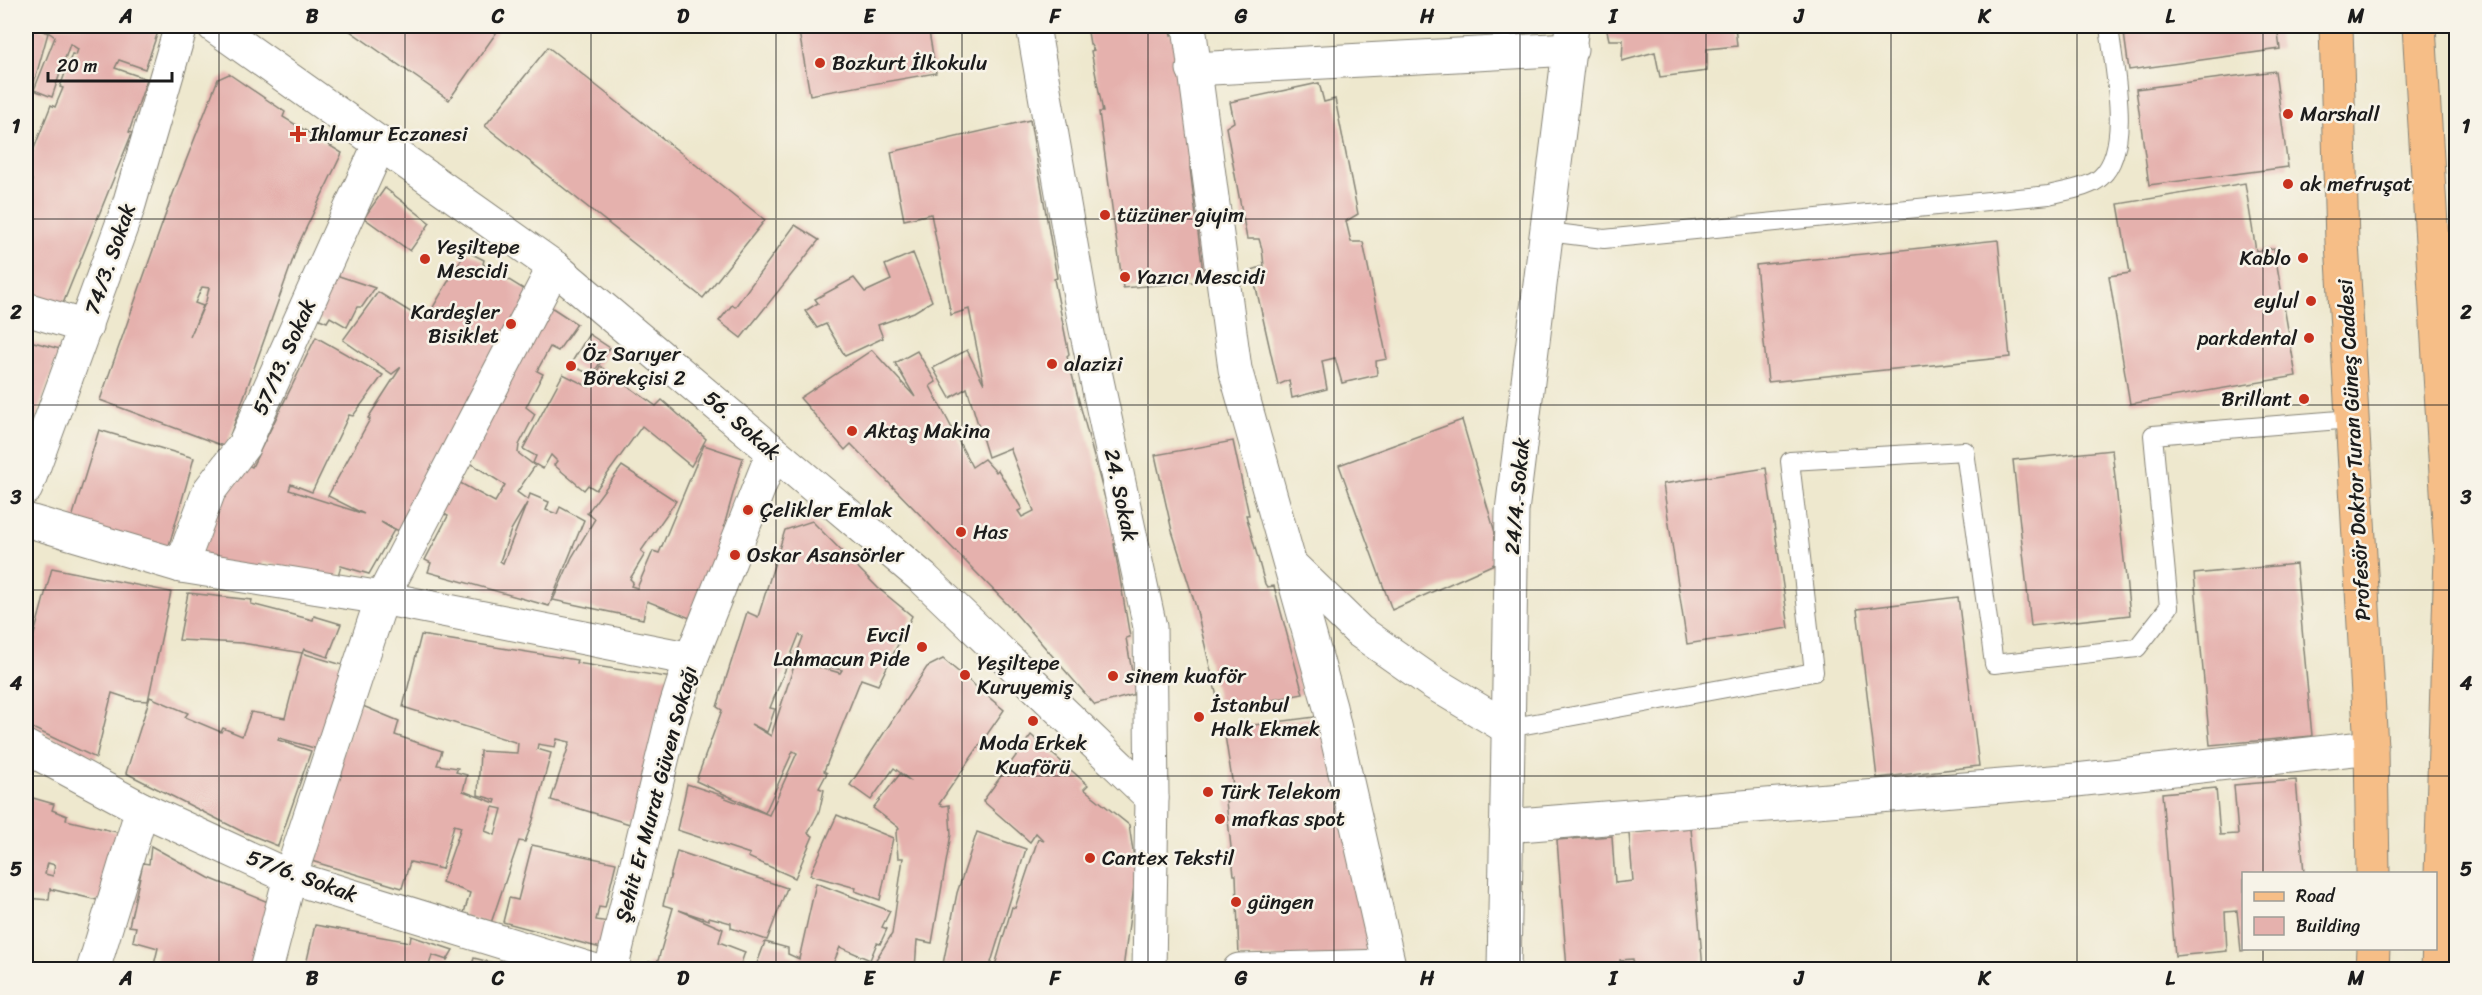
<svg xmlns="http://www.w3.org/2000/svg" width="2482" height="995" font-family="Sriracha,sans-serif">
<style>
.building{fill:#e5b1ad;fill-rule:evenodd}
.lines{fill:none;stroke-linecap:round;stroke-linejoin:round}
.lane-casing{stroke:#858275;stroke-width:20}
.street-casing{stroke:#858275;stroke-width:35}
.primary-casing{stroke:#858275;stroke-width:35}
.lane{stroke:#fff;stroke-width:18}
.street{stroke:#fff;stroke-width:33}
.primary{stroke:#f6be87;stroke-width:33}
.grid{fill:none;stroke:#1c1c1c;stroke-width:1.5;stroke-opacity:0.55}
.poi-dot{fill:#c8321e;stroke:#f7f3e8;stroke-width:2}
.labels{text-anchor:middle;stroke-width:5;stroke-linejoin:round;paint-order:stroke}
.poi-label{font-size:21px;fill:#1c1c1c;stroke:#f7f3e8;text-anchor:start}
.street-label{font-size:21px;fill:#1c1c1c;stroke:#f7f3e8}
.neatline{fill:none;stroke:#1c1c1c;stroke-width:2}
.grid-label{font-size:20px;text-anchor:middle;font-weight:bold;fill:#1c1c1c}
</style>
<rect width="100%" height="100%" fill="#f7f3e8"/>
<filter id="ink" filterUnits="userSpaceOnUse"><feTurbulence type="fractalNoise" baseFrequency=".0167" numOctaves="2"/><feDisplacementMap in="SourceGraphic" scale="12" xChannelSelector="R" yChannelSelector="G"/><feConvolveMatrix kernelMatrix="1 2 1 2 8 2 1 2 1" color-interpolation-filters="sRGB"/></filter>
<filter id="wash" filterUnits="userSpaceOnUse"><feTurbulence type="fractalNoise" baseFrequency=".008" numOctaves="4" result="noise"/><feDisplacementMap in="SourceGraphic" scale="24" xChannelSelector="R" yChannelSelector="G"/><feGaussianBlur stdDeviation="1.35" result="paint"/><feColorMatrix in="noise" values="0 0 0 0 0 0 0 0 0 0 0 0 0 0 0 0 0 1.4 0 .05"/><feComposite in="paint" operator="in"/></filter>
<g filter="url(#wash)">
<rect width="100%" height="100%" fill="#eee8ce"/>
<g id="blocks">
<g class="building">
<path d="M26 26H34L48 33 32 90 28 88 26 93Z"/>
<path d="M40 26H160L145 69 119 60 115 68 147 79 129 132 132 133 58 316 26 304V201L32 180 26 178V169L51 105 55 107 63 88 60 87 72 54 76 55 78 49 70 44 52 97 34 90 55 37Z"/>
<path d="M343 26H501L449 100Z"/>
<path d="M798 26H928L936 73 810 95Z"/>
<path d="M1087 26H1169L1171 35 1178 33 1190 103V168L1204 281 1123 288 1099 112H1103L1091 51 1094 50 1090 44Z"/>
<path d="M1421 26H1496L1492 32 1422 31Z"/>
<path d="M1606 26H1735L1737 46 1707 49V71L1660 77 1655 52 1622 61 1623 40H1609Z"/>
<path d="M2123 26H2277L2280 49 2129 70Z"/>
<path d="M548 47 765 220 703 298 485 126Z"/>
<path d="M2275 71 2288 167 2149 185 2136 89Z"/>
<path d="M229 74 285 112 283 117 342 153 298 245 226 447 100 400 171 199 218 79ZM202 287 209 288 206 301 190 337 203 306 195 303Z"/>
<path d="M1319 83 1324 102 1335 99 1358 214 1346 221 1351 242H1363L1387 359 1376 361 1377 375 1342 383 1335 358 1322 361 1327 389 1292 398 1289 380 1278 385 1252 270 1264 266 1262 249 1259 239H1247L1226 127 1234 122 1230 102Z"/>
<path d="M1030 120 1057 278 1054 279 1069 354 1067 356 1117 543 1114 544 1130 637 1126 638 1136 694 1095 705 1009 606 851 444 845 450 800 398 872 350 915 397 895 363 917 351 936 382 930 386 972 467 984 459 996 472 998 470 1022 509 1018 511 1022 517 1034 511 1010 448 988 457 967 388 950 398 933 368 967 350 984 384 969 309 951 315 931 214 904 220 891 152Z"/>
<path d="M2245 183 2256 251 2274 248 2296 376 2130 404 2109 276 2130 273 2118 204Z"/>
<path d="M385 188 430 223 410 251 364 218Z"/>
<path d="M795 225 819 240 741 338 719 321 732 305 735 307Z"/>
<path d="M1998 240 2010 357 1768 382 1756 265Z"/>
<path d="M466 251 484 260 483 264 535 296 399 531 381 522 394 530 369 574 341 566 337 579 262 562 260 569 200 559 216 510 243 463 252 467 316 337 383 375 353 416 349 415 312 492 291 484 289 490 364 514 328 496 370 419 368 418 401 367 392 374 343 340 378 292 425 321Z"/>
<path d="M913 253 932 301 914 312 878 325 883 338 845 356 826 324 817 328 805 311 818 303 815 299 854 278 865 292 891 280 885 265Z"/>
<path d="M327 272 375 288 362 307H357L347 327 330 317 327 322 312 316Z"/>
<path d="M551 307 577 324 558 351 550 347 537 371 543 374 526 407 535 414 519 445 518 453 535 466 517 492 528 500 530 494 549 502 546 510 557 514 560 507 584 520 549 606 428 572 431 563 425 560 448 516 434 508 453 479 495 502 505 485 464 459ZM527 503 503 563 500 561 511 530Z"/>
<path d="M589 334 610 348 592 375 570 365Z"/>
<path d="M26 340 60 349 35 421 28 420 26 426Z"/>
<path d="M600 366 656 406 662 400 706 439 691 466 642 426 596 490 588 485 584 490 554 465 557 461 551 455 543 469 533 463 536 456 523 449 563 374 589 387Z"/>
<path d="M1462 420 1503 560 1392 610 1339 465Z"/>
<path d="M99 430 194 458 168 549 69 528Z"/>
<path d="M1233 441 1249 515H1246L1265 584 1267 587 1274 586 1303 694 1220 710 1196 607 1172 531 1155 455Z"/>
<path d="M704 445 743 458 724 526 730 527 695 620 647 601 643 619 553 600 572 557 595 519 587 513 622 466 676 501 641 551 645 554 630 579 633 582 631 586 637 588 653 551 659 553Z"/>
<path d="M2112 450 2130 615 2031 626 2013 460Z"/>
<path d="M1766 468 1789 628 1687 644 1663 484Z"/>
<path d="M812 521 878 588 912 616 878 685 861 679 824 771 827 773 819 788 824 790 819 812 808 833 813 836 795 878 748 857 750 854 677 830 687 784 724 796 723 797 769 815 797 753 793 751 765 813 696 781 722 710 717 707 747 612 758 617 785 530ZM799 635 803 637 795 658 842 670 840 673 796 660 771 736 751 724 767 732 775 709 770 708Z"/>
<path d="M2296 564 2312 736 2210 745 2194 574Z"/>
<path d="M52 568 171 592 148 701 133 700 112 693 96 758 26 725V664Z"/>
<path d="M188 593 252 600 251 604 313 620 314 616 341 624 328 657 304 649 302 653 242 643 179 640Z"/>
<path d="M1958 597 1979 766 1877 778 1857 609Z"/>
<path d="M421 635 577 660 576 663 673 678 633 825 551 800 570 742 557 739 555 747 538 744 537 749 551 753 533 820 525 842 519 841 491 923 463 916 470 893 442 882 461 827 454 825 442 869 410 862 402 888 308 860 358 704 399 721 395 735 442 751 437 765 458 768 456 772 467 775 463 791 495 803 496 800 478 795 480 751 517 753 518 743 403 707ZM493 807 502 809 495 835 485 831Z"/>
<path d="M302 653 346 666 321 750 279 738 278 740 311 751 278 846 241 831 126 773 150 697 188 713 185 717 221 732 223 728 242 736 251 712 285 718Z"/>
<path d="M943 659 1004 710 939 804 943 806 949 805 951 834 932 943 917 940 915 969H870L892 934 903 858H898L896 833 899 828 873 808 900 774 911 781 894 768 871 800 850 785 927 667Z"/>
<path d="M1322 716 1376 961 1239 957 1236 875H1234L1226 801 1235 799 1224 729Z"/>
<path d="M1031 735 1088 785 1084 789 1129 825 1136 871 1123 969H994L1012 907 1015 908 1038 839 1044 841 1036 833 1030 842 983 801Z"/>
<path d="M2296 780 2304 873 2244 874V948L2249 950 2241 951 2237 911 2225 912 2227 951 2175 956 2162 793 2216 788 2220 835 2238 834 2234 785Z"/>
<path d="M26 796 54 804 52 810 67 816 66 820 121 833 106 902 50 889 49 900 26 898ZM48 863 55 865 53 876 45 874Z"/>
<path d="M837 815 893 838 880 900 855 891 856 888 810 875Z"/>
<path d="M1691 828 1703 969H1634L1633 959 1620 960V969H1567L1557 840 1612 836 1615 883 1633 881 1629 833Z"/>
<path d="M977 832 1026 849 989 969H942L957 893Z"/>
<path d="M532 845 616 863 605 908 599 907 596 920 609 922 601 948 503 922 509 898 518 900Z"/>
<path d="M151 846 209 878 268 902 257 969H153L158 948 133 941 136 927 129 926 143 863 149 864Z"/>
<path d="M677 851 787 888 767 940 731 928V923L709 917V920L679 910 723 929 719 942 745 952 739 969H647L649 962 657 964 673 908 663 905Z"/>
<path d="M816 883 890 911 882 927 887 929 880 944 877 943 870 960 840 947 831 969H755L765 942 788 948V954L799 959Z"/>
<path d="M315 925 410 942 411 936 453 950 447 960 432 955 428 969H305Z"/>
<path d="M474 958 509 967 527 969H471Z"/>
<path d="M26 964 44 967V969H26Z"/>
</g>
</g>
</g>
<g filter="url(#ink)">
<use href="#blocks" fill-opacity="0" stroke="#858275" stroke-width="1.5"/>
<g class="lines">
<defs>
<g id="lane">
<path d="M1548 232 1604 239 2049 195C2063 191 2090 188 2101 177 2133 147 2113 65 2109 26"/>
<path d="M1508 728 1814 672 1790 461 1965 451 1994 664 2137 648 2169 607 2153 435 2352 419"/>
</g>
<g id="street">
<path d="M214 26 554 267 923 578 1152 798"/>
<path d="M1033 26 1085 325 1150 627 1152 798 1149 970"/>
<path d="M1189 26 1235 369 1330 707 1390 970"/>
<path d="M1193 69 1571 49"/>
<path d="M26 309 86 327"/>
<path d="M26 488 128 208 181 26"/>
<path d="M26 520 181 566 382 598 691 659"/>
<path d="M1291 565 1359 631 1430 681 1508 728"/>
<path d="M181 566 209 491 244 445 380 143"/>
<path d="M26 747 142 809 290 877 593 970"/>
<path d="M1506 826 2076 780 2371 747"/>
<path d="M93 970 142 809"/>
<path d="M266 970 290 877 382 598 554 267"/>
<path d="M611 970 673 715 691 659 773 452"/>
<path d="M1239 970 1389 966"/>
<path d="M1504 970 1512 511 1572 26"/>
</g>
<g id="primary">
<path d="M2336 26 2342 242 2371 747 2373 874"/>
<path d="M2419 26 2451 556 2438 970"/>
<path d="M2372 970 2373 948"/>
</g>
</defs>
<use href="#lane" class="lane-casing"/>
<use href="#street" class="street-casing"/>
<use href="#primary" class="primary-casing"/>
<use href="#lane" class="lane"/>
<use href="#street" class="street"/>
<use href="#primary" class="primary"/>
</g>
</g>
<path class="grid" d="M219 26V970M405 26V970M591 26V970M776 26V970M962 26V970M1148 26V970M1334 26V970M1520 26V970M1706 26V970M1891 26V970M2077 26V970M2263 26V874M26 219H2456M26 405H2456M26 590H2456M26 776H2456M2263 948V970"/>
<g class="poi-dot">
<circle cx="820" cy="63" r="6"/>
<circle cx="2288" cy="114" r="6"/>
<path d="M295 125h6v6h6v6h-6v6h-6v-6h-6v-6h6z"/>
<circle cx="2288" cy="184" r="6"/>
<circle cx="1105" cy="215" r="6"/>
<circle cx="2303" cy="258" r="6"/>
<circle cx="425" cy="259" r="6"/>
<circle cx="1125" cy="277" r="6"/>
<circle cx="2311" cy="301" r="6"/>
<circle cx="511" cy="324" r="6"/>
<circle cx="2309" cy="338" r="6"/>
<circle cx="1052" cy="364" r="6"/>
<circle cx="571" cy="366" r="6"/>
<circle cx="2304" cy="399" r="6"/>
<circle cx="852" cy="431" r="6"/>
<circle cx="748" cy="510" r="6"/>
<circle cx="961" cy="532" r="6"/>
<circle cx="735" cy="555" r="6"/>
<circle cx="922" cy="647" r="6"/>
<circle cx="965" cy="675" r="6"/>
<circle cx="1113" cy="676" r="6"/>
<circle cx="1199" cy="717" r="6"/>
<circle cx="1033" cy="721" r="6"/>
<circle cx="1208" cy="792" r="6"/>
<circle cx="1220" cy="819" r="6"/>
<circle cx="1090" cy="858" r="6"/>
<circle cx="1236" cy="902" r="6"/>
</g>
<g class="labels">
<g class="poi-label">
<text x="832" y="70">Bozkurt İlkokulu</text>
<text x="2300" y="121">Marshall</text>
<text x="310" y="141">Ihlamur Eczanesi</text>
<text x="2300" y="191">ak mefruşat</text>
<text x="1117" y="222">tüzüner giyim</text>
<text x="437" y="254">Yeşiltepe<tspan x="437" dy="24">Mescidi</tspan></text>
<text x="2291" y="265" text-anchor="end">Kablo</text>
<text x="1137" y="284">Yazıcı Mescidi</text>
<text x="2299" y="308" text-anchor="end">eylul</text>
<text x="499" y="319" text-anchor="end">Kardeşler<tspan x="499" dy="24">Bisiklet</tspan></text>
<text x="2297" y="345" text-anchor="end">parkdental</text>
<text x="583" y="361">Öz Sarıyer<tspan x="583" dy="24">Börekçisi 2</tspan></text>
<text x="1064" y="371">alazizi</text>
<text x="2292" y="406" text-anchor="end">Brillant</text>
<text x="864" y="438">Aktaş Makina</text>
<text x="760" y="517">Çelikler Emlak</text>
<text x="973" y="539">Has</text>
<text x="747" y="562">Oskar Asansörler</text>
<text x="910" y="642" text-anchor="end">Evcil<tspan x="910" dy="24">Lahmacun Pide</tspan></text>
<text x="977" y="670">Yeşiltepe<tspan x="977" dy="24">Kuruyemiş</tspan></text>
<text x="1125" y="683">sinem kuaför</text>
<text x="1211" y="712">İstanbul<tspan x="1211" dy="24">Halk Ekmek</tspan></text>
<text x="1033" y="750" text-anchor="middle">Moda Erkek<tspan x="1033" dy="24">Kuaförü</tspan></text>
<text x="1220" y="799">Türk Telekom</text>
<text x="1232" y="826">mafkas spot</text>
<text x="1102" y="865">Cantex Tekstil</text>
<text x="1248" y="909">güngen</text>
</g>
<g class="street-label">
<text transform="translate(110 259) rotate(-71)" y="7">74/3. Sokak</text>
<text transform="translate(284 357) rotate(-66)" y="7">57/13. Sokak</text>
<text transform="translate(742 425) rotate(41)" y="7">56. Sokak</text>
<text transform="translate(2354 450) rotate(-93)" y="7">Profesör Doktor Turan Güneş Caddesi</text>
<text transform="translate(1121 495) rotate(78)" y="7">24. Sokak</text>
<text transform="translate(1517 496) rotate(-85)" y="7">24/4. Sokak</text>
<text transform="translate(656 794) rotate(-75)" y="7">Şehit Er Murat Güven Sokağı</text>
<text transform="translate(302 876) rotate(20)" y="7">57/6. Sokak</text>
</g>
</g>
<rect width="2482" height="995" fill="none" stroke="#f7f3e8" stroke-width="66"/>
<rect x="2242" y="872" width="195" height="78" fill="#f7f3e8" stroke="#9f9d96" stroke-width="1.5"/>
<rect x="2254" y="892" width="30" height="9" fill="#f6be87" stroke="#9f9d96" stroke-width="1.5"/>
<text x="2296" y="902" font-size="18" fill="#1c1c1c">Road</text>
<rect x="2254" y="917" width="30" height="18" fill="#e5b1ad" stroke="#9f9d96" stroke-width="1.5"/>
<text x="2296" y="932" font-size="18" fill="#1c1c1c">Building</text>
<path d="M48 72v9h124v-9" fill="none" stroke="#1c1c1c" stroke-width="3"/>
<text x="57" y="72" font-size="18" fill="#1c1c1c" stroke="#f7f3e8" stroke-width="4.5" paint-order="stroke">20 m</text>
<rect x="33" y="33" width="2416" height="929" class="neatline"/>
<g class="grid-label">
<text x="126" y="23">A</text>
<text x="312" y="23">B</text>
<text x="498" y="23">C</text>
<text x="683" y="23">D</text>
<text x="869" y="23">E</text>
<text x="1055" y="23">F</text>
<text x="1241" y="23">G</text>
<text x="1427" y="23">H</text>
<text x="1613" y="23">I</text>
<text x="1799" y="23">J</text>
<text x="1984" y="23">K</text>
<text x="2170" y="23">L</text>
<text x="2356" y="23">M</text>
<text x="16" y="133">1</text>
<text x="2466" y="133">1</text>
<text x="16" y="319">2</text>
<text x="2466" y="319">2</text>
<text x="16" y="504">3</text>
<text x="2466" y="504">3</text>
<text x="16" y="690">4</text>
<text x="2466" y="690">4</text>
<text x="16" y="876">5</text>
<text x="2466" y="876">5</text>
<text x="126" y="985">A</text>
<text x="312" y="985">B</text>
<text x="498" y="985">C</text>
<text x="683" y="985">D</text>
<text x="869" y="985">E</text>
<text x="1055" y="985">F</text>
<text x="1241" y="985">G</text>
<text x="1427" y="985">H</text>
<text x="1613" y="985">I</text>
<text x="1799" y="985">J</text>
<text x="1984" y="985">K</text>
<text x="2170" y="985">L</text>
<text x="2356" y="985">M</text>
</g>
</svg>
